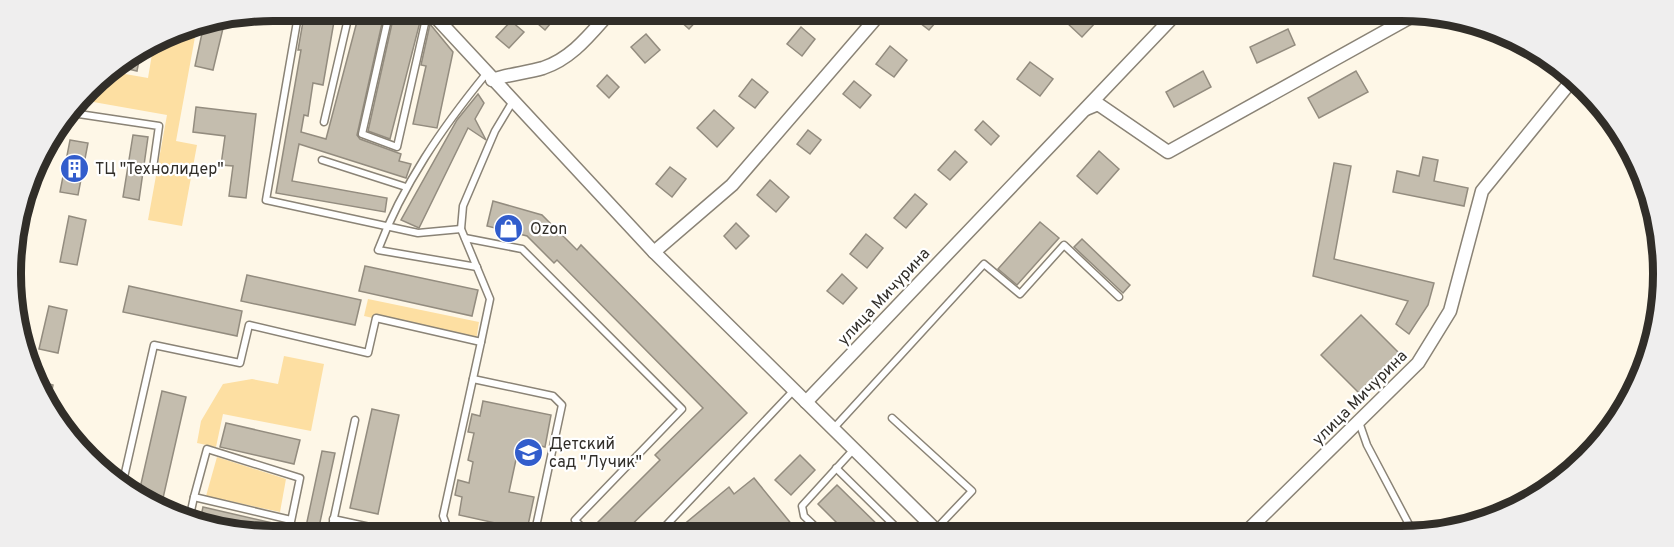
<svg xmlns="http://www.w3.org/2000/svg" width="1674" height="547" font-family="Overpass,sans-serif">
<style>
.green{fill:#fddfa2}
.building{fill:#c4bdae;stroke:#938c7f;stroke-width:1.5}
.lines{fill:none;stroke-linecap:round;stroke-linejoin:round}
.service-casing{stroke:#8a8376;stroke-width:9}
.minor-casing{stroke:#8a8376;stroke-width:15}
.service{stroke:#fff;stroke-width:6}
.minor{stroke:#fff;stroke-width:12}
.labels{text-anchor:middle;stroke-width:4.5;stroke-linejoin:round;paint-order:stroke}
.poi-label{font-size:16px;fill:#312e29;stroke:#fff;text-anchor:start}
.street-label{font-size:16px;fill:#312e29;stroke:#fff}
.rim{fill:none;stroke:#312e29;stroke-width:8}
</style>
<rect width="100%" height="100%" fill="#fef7e7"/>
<g class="green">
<path d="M197 26 176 141 197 145 182 226 148 220 167 115 82 100 100 76 108 71 148 78 154 42 173 30Z"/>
<path d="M368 299 479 322 476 341 364 316Z"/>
<path d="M284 356 324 364 311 431 223 414 216 447 197 443 201 421 223 384 252 379 278 384Z"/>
<path d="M217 457 286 479 280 512 206 496Z"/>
</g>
<g class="building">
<path d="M305 10H336L323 85 313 83 308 116 304 115 301 132 326 139 360 10H385L357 135 360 139 401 154 399 161 411 164 406 178 299 144 292 181 387 198 385 212 276 193 301 50H298Z"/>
<path d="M395 10H421L422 14 390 139 368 131Z"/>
<path d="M537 10H562L545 30 531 18Z"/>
<path d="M668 10H698L702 15 689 29Z"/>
<path d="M922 10H937L942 15 929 30 915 19Z"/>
<path d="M1076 10H1084L1096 22 1082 37 1066 22Z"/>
<path d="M225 20 213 70 195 66 204 24Z"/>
<path d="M511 21 524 32 509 48 496 37Z"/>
<path d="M430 24 453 52 437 128 413 124 426 66 421 65Z"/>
<path d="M801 27 815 39 802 56 787 44Z"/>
<path d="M1288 29 1295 45 1257 63 1250 47Z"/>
<path d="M646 34 660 50 645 63 631 47Z"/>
<path d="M890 46 907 60 894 77 876 64Z"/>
<path d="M141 50 137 71 115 66Z"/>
<path d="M1030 62 1053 79 1040 96 1017 79Z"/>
<path d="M1203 71 1211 87 1174 107 1166 92Z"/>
<path d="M1356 71 1368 92 1319 118 1308 98Z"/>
<path d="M607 75 619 87 609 98 597 86Z"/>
<path d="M752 79 768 92 755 108 739 96Z"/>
<path d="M854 81 871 95 860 108 843 94Z"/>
<path d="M478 94 484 103 475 119 486 140 468 128 419 228 401 220 457 120Z"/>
<path d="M196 107 256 114 246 198 229 196 233 166 221 165 225 136 193 132Z"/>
<path d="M714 110 734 128 717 147 697 128Z"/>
<path d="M983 121 999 136 991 145 975 130Z"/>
<path d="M808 130 821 140 810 154 797 144Z"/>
<path d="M133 135 148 137 139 200 123 197Z"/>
<path d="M70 140 88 143 78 195 60 192Z"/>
<path d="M955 151 967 162 950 180 938 170Z"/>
<path d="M1099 151 1119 169 1097 194 1077 176Z"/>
<path d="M1423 157 1438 160 1434 181 1468 188 1464 206 1393 192 1397 171 1419 176Z"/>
<path d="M1334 163 1351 166 1334 259 1434 283 1428 305 1409 334 1396 324 1408 301 1313 276Z"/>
<path d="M670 167 686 179 672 197 656 184Z"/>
<path d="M770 180 789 197 776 212 757 195Z"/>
<path d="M915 194 927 204 906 228 894 218Z"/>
<path d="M493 201 542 215 577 250 581 245 747 413 620 536H602L593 527 660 460 655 455 703 408 557 260 554 263 527 236 487 226Z"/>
<path d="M69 216 86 220 77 265 60 262Z"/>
<path d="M1040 222 1059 238 1017 285 998 269Z"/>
<path d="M736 223 749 236 736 249 724 236Z"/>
<path d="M866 234 883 248 867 268 850 254Z"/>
<path d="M1082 239 1130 285 1123 293 1074 247Z"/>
<path d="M365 266 478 290 472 316 359 291Z"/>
<path d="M842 274 857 288 843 304 827 291Z"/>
<path d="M247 275 361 300 355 325 241 301Z"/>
<path d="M129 286 242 311 237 336 123 312Z"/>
<path d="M49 306 67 310 58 353 39 349Z"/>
<path d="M1361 315 1402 356 1362 396 1321 355Z"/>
<path d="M38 381 53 385 49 406 43 393Z"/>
<path d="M162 391 186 397 161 507 138 497Z"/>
<path d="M483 401 551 415 545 447 520 441 509 492 534 497 527 530 459 515 462 497 455 495 458 480 469 483 473 462 468 460 474 433 468 432 472 414 480 416Z"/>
<path d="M372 409 399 415 378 514 350 508Z"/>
<path d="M226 423 300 440 294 464 220 447Z"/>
<path d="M322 451 335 453 317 536H304Z"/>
<path d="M800 455 815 470 791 495 775 480Z"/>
<path d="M754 478 793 526 782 536H670L729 487 734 494Z"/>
<path d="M837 485 888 535H849L818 504Z"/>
<path d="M203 507 277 524 275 537 206 528 199 525Z"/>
</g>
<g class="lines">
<defs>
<g id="service">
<path d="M299 10 266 200 418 233 461 229"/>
<path d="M390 10 362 134 397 147 428 10"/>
<path d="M72 113 159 126 153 168"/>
<path d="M324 122 350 10"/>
<path d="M322 160 406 187"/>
<path d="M465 238 522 249 682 409 575 520 590 536"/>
<path d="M477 267 378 250C403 184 442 128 486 74"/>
<path d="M473 379 553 396 562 405 534 536"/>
<path d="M892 418 972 491 936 529"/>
<path d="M1359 422 1367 445 1414 534"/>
<path d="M833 429 984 264 1020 294 1064 245 1119 297"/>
<path d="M836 468 904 535"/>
<path d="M113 477 123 481"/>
<path d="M122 486 154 345 240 363 249 325 368 353 376 318 481 342 490 299 461 229 463 206 495 131 513 101"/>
<path d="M333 519 411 536"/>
<path d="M189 520 194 497"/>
<path d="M536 528 548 531 553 536"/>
<path d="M824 535 804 516 802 506 854 449"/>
<path d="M288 536 300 478 207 449 194 497 291 520"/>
<path d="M330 536 355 420"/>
<path d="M472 536 448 529 443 516 481 342"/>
<path d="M656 536 794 390"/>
</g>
<g id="minor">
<path d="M429 10 654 252 941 535"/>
<path d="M492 80C509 74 526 73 543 68 573 58 591 33 612 10"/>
<path d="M1086 109 1098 104 1168 152 1418 13"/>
<path d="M654 252 732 185 883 10"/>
<path d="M806 402 1171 19 1182 10"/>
<path d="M1243 535 1418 363 1450 311 1482 191 1573 79"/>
</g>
</defs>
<use href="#service" class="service-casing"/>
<use href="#minor" class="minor-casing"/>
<use href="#service" class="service"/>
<use href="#minor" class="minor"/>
</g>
<defs>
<symbol id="building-disc" viewBox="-11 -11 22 22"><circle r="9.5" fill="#325dcc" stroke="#fff"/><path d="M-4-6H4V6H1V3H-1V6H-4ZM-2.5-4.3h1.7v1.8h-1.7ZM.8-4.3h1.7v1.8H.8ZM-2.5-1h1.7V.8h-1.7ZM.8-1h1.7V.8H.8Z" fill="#fff"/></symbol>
<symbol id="shop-disc" viewBox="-11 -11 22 22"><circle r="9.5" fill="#325dcc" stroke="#fff"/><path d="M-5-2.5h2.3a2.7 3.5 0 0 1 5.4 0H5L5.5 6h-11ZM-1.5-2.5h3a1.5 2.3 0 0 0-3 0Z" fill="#fff"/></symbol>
<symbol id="school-disc" viewBox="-11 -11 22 22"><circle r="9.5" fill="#325dcc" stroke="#fff"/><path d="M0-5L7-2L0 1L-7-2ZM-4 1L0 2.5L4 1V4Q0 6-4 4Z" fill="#fff"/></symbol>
</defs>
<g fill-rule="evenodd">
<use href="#building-disc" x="58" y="152" width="33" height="33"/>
<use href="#shop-disc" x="492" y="212" width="33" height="33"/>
<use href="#school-disc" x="512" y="436" width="33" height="33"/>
</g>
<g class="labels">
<g class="poi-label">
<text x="95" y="174">ТЦ "Технолидер"</text>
<text x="530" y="234">Ozon</text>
<text x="549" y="449">Детский<tspan x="549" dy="18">сад "Лучик"</tspan></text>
</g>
<g class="street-label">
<text transform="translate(883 296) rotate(-47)" y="6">улица Мичурина</text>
<text transform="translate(1359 397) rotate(-45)" y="6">улица Мичурина</text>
</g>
</g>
<path d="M0 0H1674V547H0ZM273 21H1401A252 252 0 0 1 1653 273V274A252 252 0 0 1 1401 526H273A252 252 0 0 1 21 274V273A252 252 0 0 1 273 21Z" fill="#efeeee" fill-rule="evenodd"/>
<path class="rim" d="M273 21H1401A252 252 0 0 1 1653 273V274A252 252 0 0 1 1401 526H273A252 252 0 0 1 21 274V273A252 252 0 0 1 273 21Z"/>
</svg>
